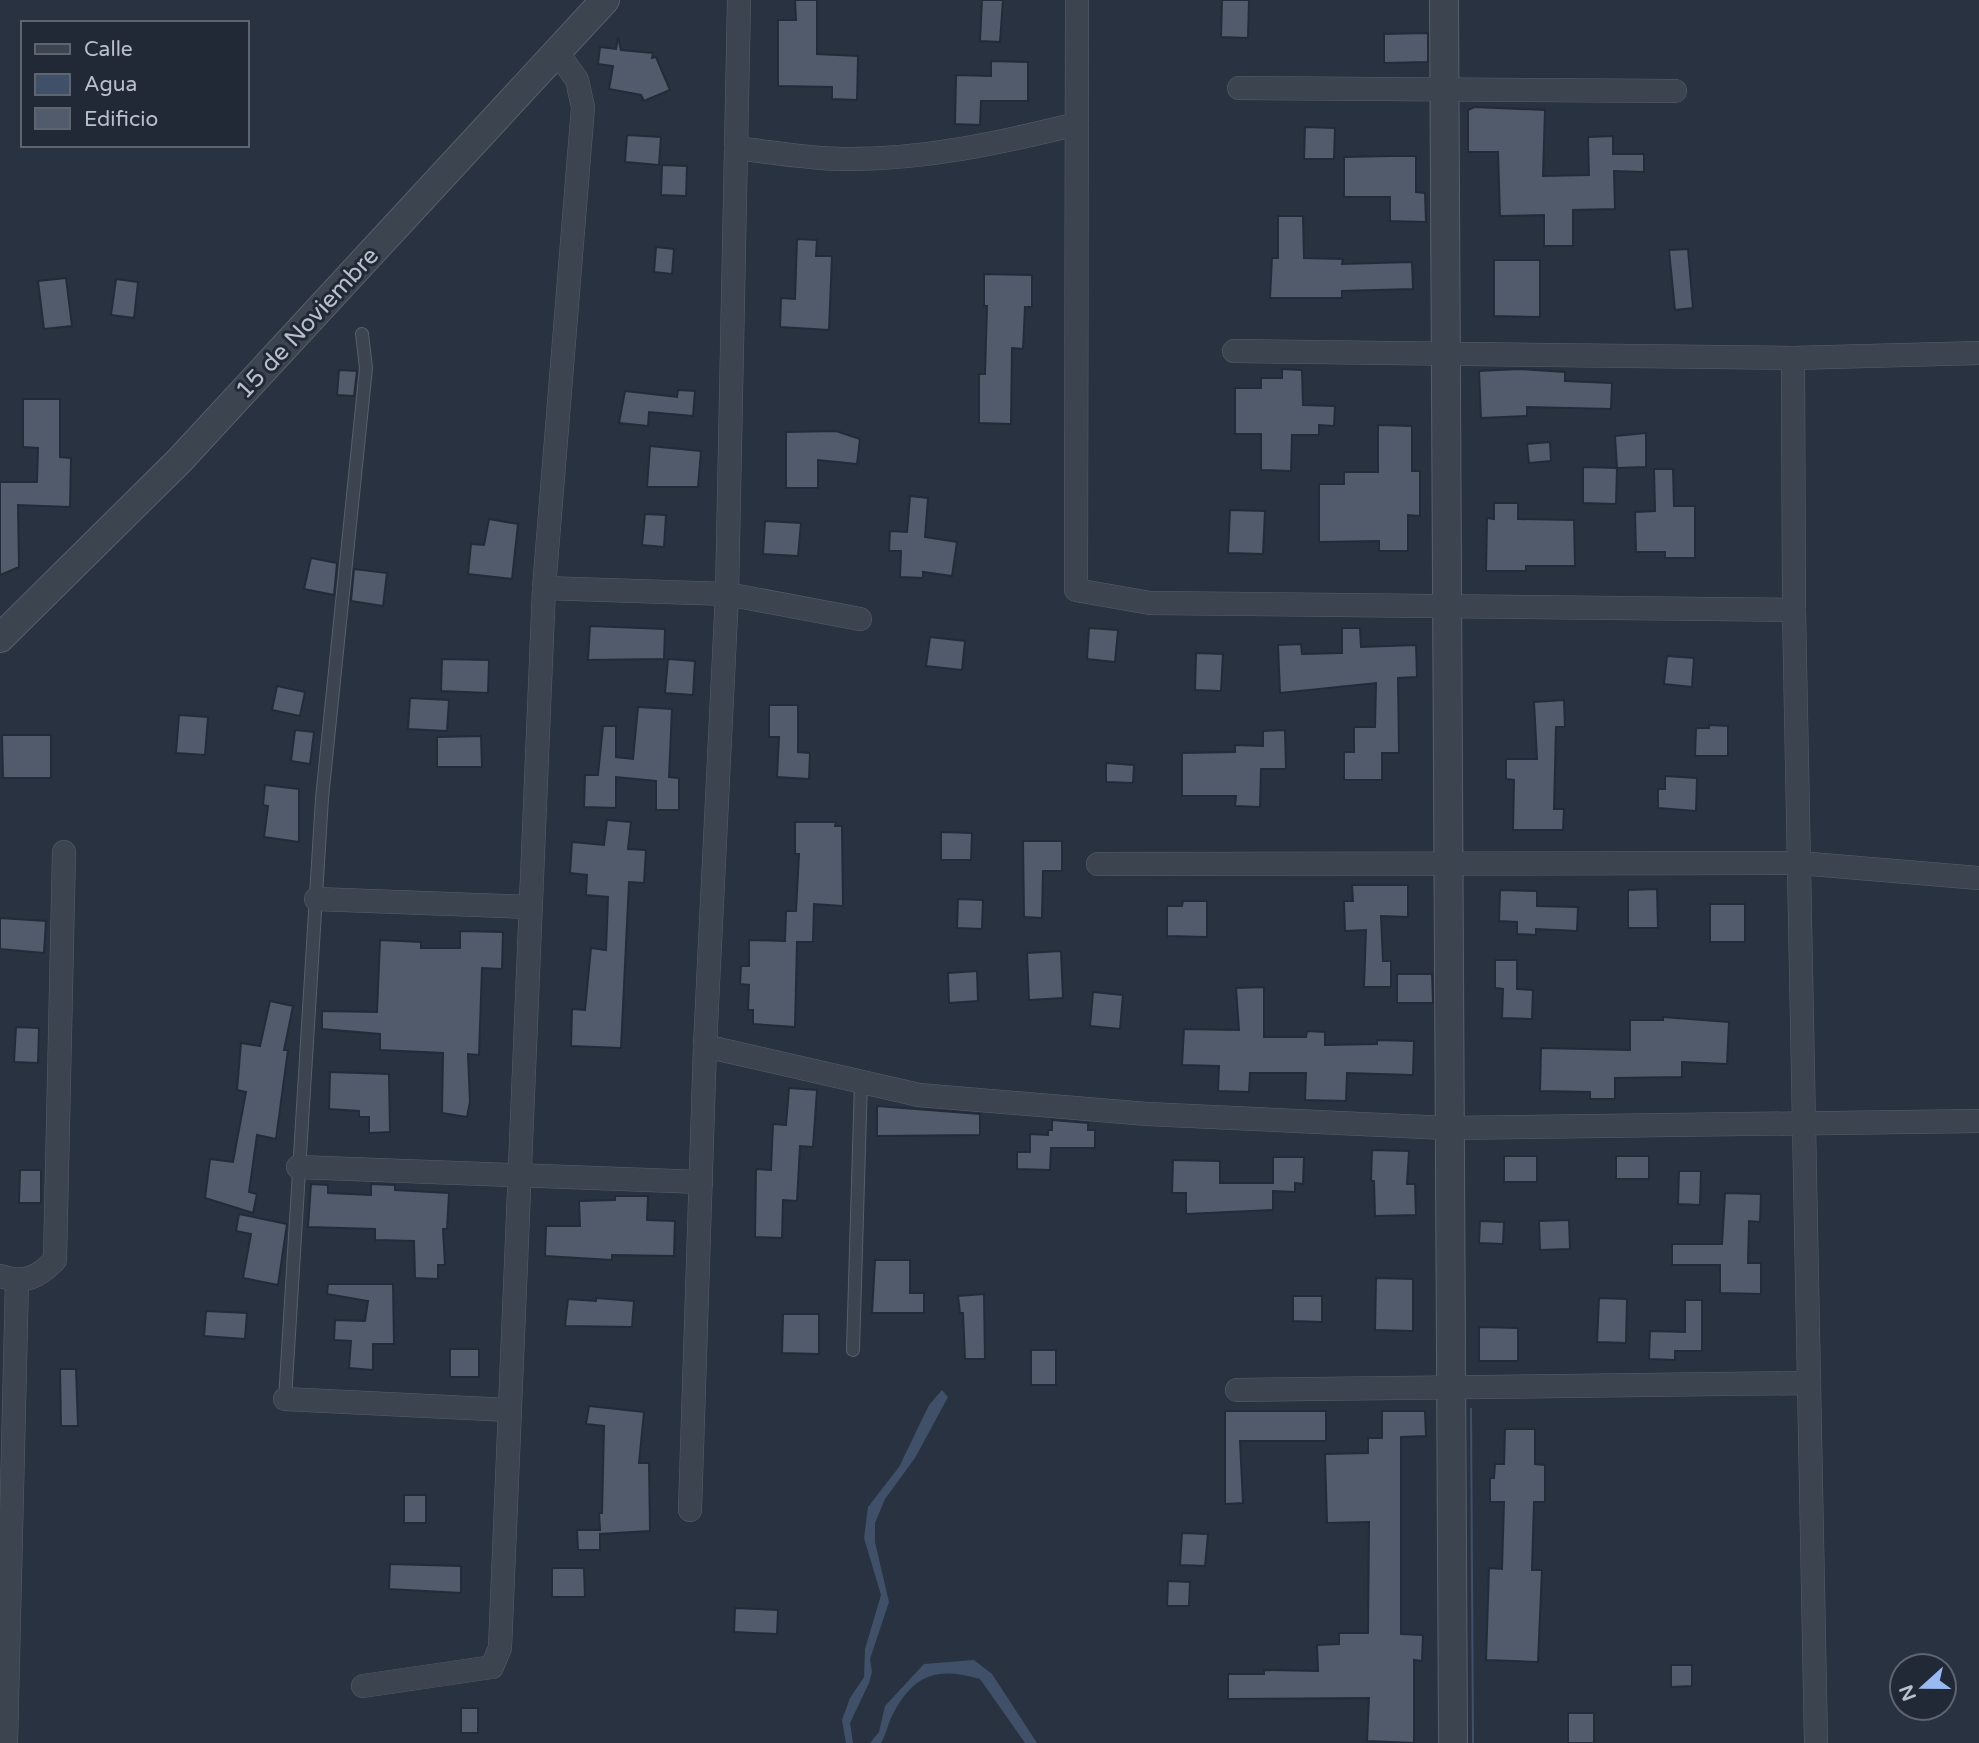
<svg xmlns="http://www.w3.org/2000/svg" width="1979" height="1743" font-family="'Varela Round',sans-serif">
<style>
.water{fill:#405068}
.building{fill:#525b6b;stroke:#232b38;stroke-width:2}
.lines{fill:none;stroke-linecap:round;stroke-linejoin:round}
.service-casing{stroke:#575f6b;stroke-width:14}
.minor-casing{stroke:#575f6b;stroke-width:24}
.tertiary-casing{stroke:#575f6b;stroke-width:30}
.service{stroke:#3c4450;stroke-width:12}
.minor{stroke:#3c4450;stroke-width:23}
.tertiary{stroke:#3c4450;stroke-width:28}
.labels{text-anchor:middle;stroke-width:6;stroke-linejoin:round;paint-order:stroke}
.street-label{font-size:24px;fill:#b9c0ca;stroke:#212936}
</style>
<rect width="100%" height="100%" fill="#283240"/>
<g class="water">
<path d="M942 1390 948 1397 915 1458 885 1499 875 1523V1542L889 1602 870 1659 872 1672 869 1683 850 1723 853 1743H846L842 1720 850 1698 864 1677 865 1649 881 1595 864 1538 868 1507 899 1467 929 1405Z"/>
<path d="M1470 1408H1472L1474 1743H1472Z"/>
<path d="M974 1660 992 1674 1037 1743H1025L980 1679C939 1667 915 1673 894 1712 888 1722 887 1733 881 1743H870L879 1732 885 1706 924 1664Z"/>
</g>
<g class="building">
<path d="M795 0H817V54L858 56 857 100 832 99V87L778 86V20H796Z"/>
<path d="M982 0H1003L1000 42 980 41Z"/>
<path d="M1222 0H1249L1248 38 1221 37Z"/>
<path d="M1428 33V62L1384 63V34Z"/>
<path d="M618 37 621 50 653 53 652 58 656 57 670 90 644 101 641 95 609 89 613 66 598 64 600 47 616 49Z"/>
<path d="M991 61 1028 62V101H981L980 125 955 124 956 75 991 76Z"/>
<path d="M1474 107 1545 110 1543 176 1589 175 1588 137 1613 136V154H1644V172L1614 171 1615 209 1573 210V246H1544V215L1500 216 1498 152H1468V110Z"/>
<path d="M1305 127 1335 128 1334 159H1304Z"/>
<path d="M627 135 661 137 659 165 625 162Z"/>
<path d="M1391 156H1416V192L1425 193 1426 222 1390 221V197H1344V157Z"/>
<path d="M662 165 687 166 686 196 661 195Z"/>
<path d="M1278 216H1303L1304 258 1343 259 1342 264 1412 262 1413 289 1342 291V298H1270L1272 258H1278Z"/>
<path d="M797 239 817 240 816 256H832L829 330 780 327 781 298 795 299Z"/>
<path d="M656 247 674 249 672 274 654 272Z"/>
<path d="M1688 249 1693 308 1675 310 1669 250Z"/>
<path d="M1494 260H1540V317L1494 316Z"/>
<path d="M984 274 1032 275V307H1025L1023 349 1012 348 1011 424 979 423V374H985L987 306H984Z"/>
<path d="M66 278 72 326 44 329 38 281Z"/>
<path d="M116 279 138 282 134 318 111 315Z"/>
<path d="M1282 369 1302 370 1303 405 1335 406 1334 426 1319 425V435H1292L1291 471 1261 470V434H1235V388H1261V378H1282Z"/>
<path d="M1519 369 1565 372V381L1612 383 1611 409 1527 407V416L1481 418 1479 371Z"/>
<path d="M339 370 357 371 354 396 337 395Z"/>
<path d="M678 390 695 391 693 416 649 412 648 426 619 423 625 391 677 397Z"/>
<path d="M23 399H60V457L71 458 70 507 18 505 19 567 0 575V482H37L38 448 23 447Z"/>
<path d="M1378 425 1412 426V471H1420V516L1408 515V551H1379V541L1319 542V484H1344V472H1378Z"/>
<path d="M836 431 860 439 857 464 818 460V488H786V432Z"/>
<path d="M1646 433V467L1617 468 1615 436Z"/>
<path d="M1550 442 1551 461 1529 463 1527 444Z"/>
<path d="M650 446 701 451 698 487H647Z"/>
<path d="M1583 467 1617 468 1616 504 1583 503Z"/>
<path d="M1654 469H1673L1674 506H1695V558H1665V552H1636L1635 512 1655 511Z"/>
<path d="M910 496 928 498 925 537 957 542 952 576 923 572V578L900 577 901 551H889L890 531 907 532Z"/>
<path d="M1494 503H1518V519L1574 520 1575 566H1526V571H1486L1487 518 1494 519Z"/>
<path d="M1230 510 1265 511 1263 554 1228 553Z"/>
<path d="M645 514 666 515 664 547 642 545Z"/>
<path d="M489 519 518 524 512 579 468 574 471 544 484 545Z"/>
<path d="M765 521 801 523 798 556 763 554Z"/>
<path d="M311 558 337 563 334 595 304 589Z"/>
<path d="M354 569 387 573 383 606 351 601Z"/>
<path d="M590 626 665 629 664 659 588 660Z"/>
<path d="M1089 628 1118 630 1115 662 1087 659Z"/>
<path d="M1342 628H1360L1361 647 1416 645 1417 677 1398 678 1399 753H1382V780H1344V752H1354V727H1375L1376 683 1280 693 1278 645 1301 644 1302 654 1342 653Z"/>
<path d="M930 637 965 641 962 670 926 666Z"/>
<path d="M1196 653 1223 654 1221 691 1195 690Z"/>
<path d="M1667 656 1694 658 1692 687 1664 684Z"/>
<path d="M442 659 489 660 488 693 441 691Z"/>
<path d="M668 659 695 661 693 695 665 693Z"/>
<path d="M277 686 305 692 300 716 272 710Z"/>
<path d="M410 698 449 700 447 731 408 729Z"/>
<path d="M1564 700 1565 727H1556L1554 809H1564L1563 830H1513L1514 780 1506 779V759H1537L1534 702Z"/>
<path d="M769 705H798V752L810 753 809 779 777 777 779 737H769Z"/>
<path d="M638 707 672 709 669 777 679 778V810H656V781L616 777V808L584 807 585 775H598L603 726H616V757L633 759Z"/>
<path d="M179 715 208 717 205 755 176 753Z"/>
<path d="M1709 725 1728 726V756H1695L1696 728H1709Z"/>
<path d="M295 730 314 732 310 764 291 761Z"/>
<path d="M1285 730 1286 769H1261L1260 807 1235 806 1236 796H1182V753L1235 752V745L1263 746V731Z"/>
<path d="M2 735H51V778H3Z"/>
<path d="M481 736 482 767H437V737Z"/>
<path d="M1106 763 1134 765 1133 783 1106 782Z"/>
<path d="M1665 776 1697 778 1696 811 1658 808V789H1665Z"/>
<path d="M265 785 299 789V842L264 837 268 806 263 805Z"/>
<path d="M607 820 631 822 628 849 646 850 644 883 629 882 621 1048 571 1046 572 1009 585 1010 591 948 606 950 608 897 586 895 587 875 570 873 572 842 604 845Z"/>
<path d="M795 822H836L835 826H842L843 906 814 904 813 942H797L795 1027 753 1024V1010H748L749 985 740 984 741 966H749V940L785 941 786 911H796L799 854H795Z"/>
<path d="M941 832 972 833 971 860H941Z"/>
<path d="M1023 841H1062V871H1043L1042 918 1024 917Z"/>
<path d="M1352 885H1408V917L1381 916 1383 961H1391V987H1364L1366 930 1345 931 1344 901H1353Z"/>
<path d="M1657 889 1658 928H1628V890Z"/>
<path d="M1500 890 1537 891V906L1578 907 1577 931 1536 929V935L1517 934V922L1499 921Z"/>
<path d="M958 899 983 900 982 929 957 928Z"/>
<path d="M1183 901H1207V937L1167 936V906H1182Z"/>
<rect x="1710" y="904" width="35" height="38"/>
<path d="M0 918 46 921 44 953 0 949Z"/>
<path d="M460 931 503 932 502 969 482 968 479 1055 468 1054 470 1102 467 1117 442 1113 443 1053 380 1050V1034L322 1029V1011L377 1012 380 940 421 942V948H460Z"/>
<path d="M1061 951 1063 998 1029 1000 1027 953Z"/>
<path d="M1495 960H1517V989L1533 990 1532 1019 1502 1018 1503 989 1495 988Z"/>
<path d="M977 971 978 1001 949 1003 948 973Z"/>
<path d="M1397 974H1432L1433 1003H1397Z"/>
<path d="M1264 987V1037H1306L1307 1031 1325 1032V1045L1377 1044V1040L1414 1041 1413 1075 1347 1073 1346 1101 1305 1100 1306 1073H1250L1249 1092 1218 1091 1219 1066 1182 1065 1184 1029 1239 1030 1236 988Z"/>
<path d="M1093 992 1123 995 1120 1029 1090 1026Z"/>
<path d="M270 1001 293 1006 284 1050H288L276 1139 257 1135 249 1192 257 1194 253 1213 205 1198 210 1159 233 1162 246 1092 237 1090 241 1043 260 1046Z"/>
<path d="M1663 1017 1729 1022 1727 1064 1682 1062V1077L1615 1078V1099H1590V1092L1540 1091 1541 1048 1630 1050V1020H1663Z"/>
<path d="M16 1027 39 1028 38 1063 14 1062Z"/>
<path d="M330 1072 389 1074 390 1132 369 1133V1117H359V1111L329 1109Z"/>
<path d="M789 1088 817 1090 813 1147 800 1146 797 1201 783 1200 782 1238 755 1237 756 1169 771 1170 773 1124 786 1125Z"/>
<path d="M877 1106 980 1114V1135L877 1136Z"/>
<path d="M1052 1120 1088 1123V1130H1095V1148H1051L1050 1170 1017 1169V1152H1030V1134L1048 1135V1130H1052Z"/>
<path d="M1372 1150 1409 1151 1407 1184H1415L1416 1215 1375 1216 1374 1181H1371Z"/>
<rect x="1504" y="1156" width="33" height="26"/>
<rect x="1616" y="1156" width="33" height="23"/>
<path d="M1273 1157H1304L1303 1184 1295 1183V1192L1273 1191V1210L1186 1214V1193H1172L1173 1160 1220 1161V1183H1273Z"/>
<path d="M20 1170H41V1203H19Z"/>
<path d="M1679 1171H1701L1700 1205 1678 1204Z"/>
<path d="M311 1184 328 1185V1193L371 1195V1184L395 1185V1190L449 1193 447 1229H443L445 1265H438V1279L415 1278 414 1241 375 1240V1229L308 1227Z"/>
<path d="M1725 1193 1761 1194 1760 1222 1749 1221 1748 1263H1761V1294L1720 1293V1265H1672V1244H1722Z"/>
<path d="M615 1196H648L647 1220 675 1221 674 1256 612 1255V1260L545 1256 546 1226H580L579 1201 615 1200Z"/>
<path d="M239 1214 287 1224 278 1285 243 1278 251 1234 236 1231Z"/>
<path d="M1569 1220 1570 1249 1540 1250 1539 1221Z"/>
<path d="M1480 1221 1504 1222 1503 1244 1479 1243Z"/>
<path d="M875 1260H910V1293H924V1313H872Z"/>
<path d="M1376 1278 1413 1279V1331L1375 1330Z"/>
<path d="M328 1284H393L394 1344H373V1370L349 1368 351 1341 334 1340 335 1320 365 1321 368 1301 327 1294Z"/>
<path d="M984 1294 985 1359H965L963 1313H960L958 1296Z"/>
<path d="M1293 1296H1322V1322L1293 1321Z"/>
<path d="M596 1298 634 1301 632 1327 565 1326 568 1299 596 1301Z"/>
<path d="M1599 1298 1627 1299 1626 1343 1597 1342Z"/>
<path d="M1685 1300H1702V1351H1675V1360L1649 1359 1650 1331 1685 1332Z"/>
<path d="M206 1311 247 1313 245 1339 204 1336Z"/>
<path d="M783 1314H819V1354L782 1353Z"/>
<path d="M1479 1327 1518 1328V1361H1479Z"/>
<rect x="450" y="1349" width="29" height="28"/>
<rect x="1031" y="1350" width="25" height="35"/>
<path d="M60 1369H76L78 1426H61Z"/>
<path d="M589 1406 644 1412 639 1463H649L650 1531 600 1534V1550H578L577 1530H600L599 1513H602L604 1426 586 1424Z"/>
<path d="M1225 1411H1326V1441H1240L1243 1503 1225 1504Z"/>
<path d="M1382 1411H1425L1426 1436 1401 1437V1634L1423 1635 1422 1661 1414 1660V1743L1367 1741 1369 1698 1228 1699V1674H1264V1670L1318 1671 1317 1645 1339 1644V1633H1368L1369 1522 1327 1523 1325 1454 1368 1453V1438H1382Z"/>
<path d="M1505 1429H1535V1464L1545 1465V1502H1534L1532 1570H1542L1538 1662 1486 1660 1489 1568 1502 1569 1504 1502H1490V1478H1494L1495 1464H1504Z"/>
<rect x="404" y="1495" width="22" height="28"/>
<path d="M1182 1533 1208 1534 1205 1566 1180 1565Z"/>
<path d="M390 1564 461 1566V1593L389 1589Z"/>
<path d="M552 1568H584L585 1597H552Z"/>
<path d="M1168 1581 1190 1582 1189 1606H1167Z"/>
<path d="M735 1608 778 1610 777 1634 734 1632Z"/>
<path d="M1671 1665H1692V1686L1671 1687Z"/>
<rect x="461" y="1708" width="17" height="25"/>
<rect x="1568" y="1713" width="26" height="30"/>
</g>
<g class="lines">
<defs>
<g id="service">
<path d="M853 1350 861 1081"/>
<path d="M285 1399 322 798 366 368 362 334"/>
</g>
<g id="minor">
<path d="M1077 0 1076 590 1150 603 1794 610"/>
<path d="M1239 88 1675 91"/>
<path d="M736 148C771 152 808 159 843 159 923 160 999 143 1077 124"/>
<path d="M1234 351 1793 358 1979 353"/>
<path d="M1793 358 1794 610 1816 1743"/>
<path d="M544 588 727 594 860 619"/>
<path d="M1098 864 1799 863 1979 878"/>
<path d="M316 899 531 907"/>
<path d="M705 1046 919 1095 1147 1114 1446 1128 1979 1121"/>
<path d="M298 1167 701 1182"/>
<path d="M0 1276C24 1284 38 1278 55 1260L64 852"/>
<path d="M1237 1390 1809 1383"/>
<path d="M285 1399 509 1410"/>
<path d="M690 1510 705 1046 727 594 739 0"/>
<path d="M363 1686 492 1667 500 1648 544 588 583 107 577 80 557 52"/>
<path d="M6 1743 17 1281"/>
</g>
<g id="tertiary">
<path d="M1444 0 1453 1743"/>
<path d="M0 638 180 460 605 0"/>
</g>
</defs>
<use href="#service" class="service-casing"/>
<use href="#minor" class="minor-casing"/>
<use href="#tertiary" class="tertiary-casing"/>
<use href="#service" class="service"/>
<use href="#minor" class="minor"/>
<use href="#tertiary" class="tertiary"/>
</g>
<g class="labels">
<g class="street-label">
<text transform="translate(307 323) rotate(-47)" y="8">15 de Noviembre</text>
</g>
</g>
<rect x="21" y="21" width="228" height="126" fill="#212936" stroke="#5e6571" stroke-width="2"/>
<rect x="35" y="44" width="35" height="10" fill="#3c4450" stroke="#5e6571" stroke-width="2"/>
<text x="84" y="56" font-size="21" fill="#b9c0ca">Calle</text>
<rect x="35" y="74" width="35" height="21" fill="#405068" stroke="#5e6571" stroke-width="2"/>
<text x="84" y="91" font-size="21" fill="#b9c0ca">Agua</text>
<rect x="35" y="108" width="35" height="21" fill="#525b6b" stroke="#5e6571" stroke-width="2"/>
<text x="84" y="126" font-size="21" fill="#b9c0ca">Edificio</text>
<g transform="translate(1923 1687) rotate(249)"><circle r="33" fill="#212936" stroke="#5e6571" stroke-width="2"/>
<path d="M0-5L12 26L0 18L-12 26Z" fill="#98b9f1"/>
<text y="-10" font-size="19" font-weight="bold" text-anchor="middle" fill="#b9c0ca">N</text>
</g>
</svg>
